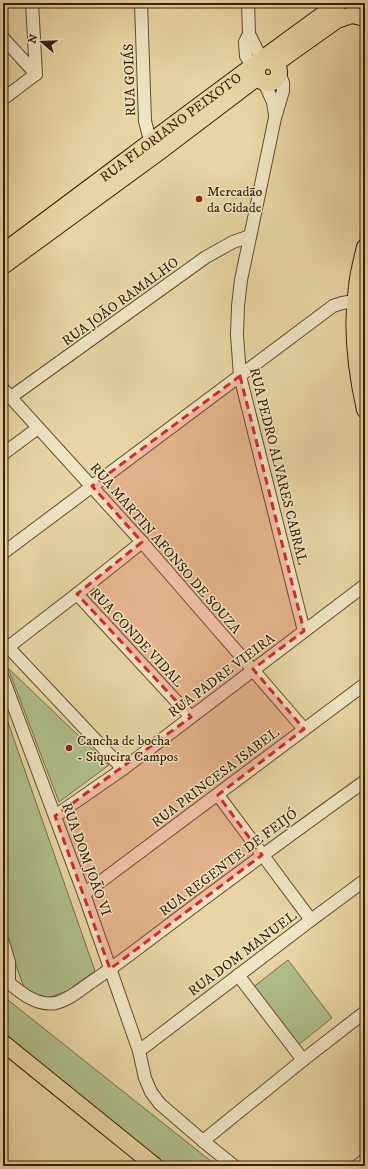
<svg xmlns="http://www.w3.org/2000/svg" width="368" height="1169" font-family="'IM FELL DW Pica',serif">
<style>
.green{fill:#afbe8a;stroke:#736e48}
.lines{fill:none;stroke-linecap:round;stroke-linejoin:round}
.minor-casing{stroke:#634c2c;stroke-width:14}
.major-casing{stroke:#371f05;stroke-width:18}
.minor{stroke:#efe4c3;stroke-width:12}
.major{stroke:#e7d5a3;stroke-width:16}
.marked{fill:#d62828;fill-opacity:0.2;stroke:#d62828;stroke-width:3;stroke-dasharray:8 5;stroke-linejoin:round}
.poi-dot{fill:#8f2418;stroke:#efe4c3;stroke-width:1.5}
.labels{text-anchor:middle;stroke-width:3;stroke-linejoin:round;paint-order:stroke}
.street-label{font-size:14px;fill:#371f05;stroke:#efe4c3}
.poi-label{font-size:14px;fill:#371f05;stroke:#efe4c3;text-anchor:start}
</style>
<rect width="100%" height="100%" fill="#e7d5a3"/>
<filter id="stains"><feTurbulence type="fractalNoise" baseFrequency=".005" numOctaves="4"/><feColorMatrix values="0 0 0 0 .2 0 0 0 0 .09 0 0 0 0 .02 0 0 0 .5 -.17"/></filter>
<radialGradient id="worn" r=".72"><stop offset=".6" stop-color="#630" stop-opacity="0"/><stop offset="1" stop-color="#630" stop-opacity=".3"/></radialGradient>
<g class="green">
<path d="M8 668 109 765 59 802Z"/>
<path d="M3 708 95 971 67 991 47 998 36 996 23 985 3 927Z"/>
<path d="M288 960 332 1018 297 1046 252 988Z"/>
<path d="M3 996 217 1166H164L3 1034Z"/>
</g>
<g class="lines">
<defs>
<g id="minor">
<path d="M32 3 36 74"/>
<path d="M141 3 145 121 148 133 156 147"/>
<path d="M248 3 249 34 245 42 246 56 256 72"/>
<path d="M249 34 258 52 270 62"/>
<path d="M3 38 36 74"/>
<path d="M279 72 283 83V91L275 118 241 280 238 306 237 335 240 376 304 631"/>
<path d="M264 82 273 102 275 115"/>
<path d="M3 99 36 74"/>
<path d="M3 389 142 542 304 729"/>
<path d="M11 397 206 257 233 242 250 236"/>
<path d="M3 454 38 428"/>
<path d="M3 553 333 306 342 303 355 301"/>
<path d="M77 594 191 717"/>
<path d="M8 647 123 769"/>
<path d="M3 651 77 594 142 542"/>
<path d="M3 678 84 894 139 1051 145 1078 151 1092 160 1104 203 1141 234 1166"/>
<path d="M218 795 311 920"/>
<path d="M55 816 123 769 365 585"/>
<path d="M84 894 365 684"/>
<path d="M3 942 9 962V983"/>
<path d="M238 975 303 1060"/>
<path d="M3 978C18 990 35 1007 56 1003 68 1000 79 991 90 983 111 969 132 953 153 937 223 884 294 832 365 781"/>
<path d="M139 1051 311 920 365 880"/>
<path d="M203 1141 303 1060 365 1012"/>
<path d="M357 1166 365 1160"/>
</g>
<g id="major">
<circle cx="268" cy="72" r="11"/>
<path d="M275 64 337 20 352 15 365 18"/>
<path d="M365 247C362 260 358 273 357 287 351 327 356 370 365 410"/>
<path id="s1" d="M3 252C115 169 226 84 339 3"/>
<path d="M3 266 159 152 258 77"/>
<path d="M3 1043 155 1166"/>
</g>
</defs>
<use href="#minor" class="minor-casing"/>
<use href="#major" class="major-casing"/>
<use href="#minor" class="minor"/>
<use href="#major" class="major"/>
</g>
<path class="marked" d="M240 376 304 631 253 669 304 729 218 795 262 855 110 969 55 816 191 717 77 594 142 542 92 486Z"/>
<g class="poi-dot">
<circle cx="199" cy="199" r="4"/>
<circle cx="69" cy="748" r="4"/>
</g>
<g class="labels">
<g class="street-label">
<text transform="translate(129 80) rotate(-92)" y="5">RUA GOIÁS</text>
<text dy="5" stroke="none"><textPath href="#s1" startOffset="209">RUA FLORIANO PEIXOTO</textPath></text>
<text transform="translate(120 301) rotate(-36)" y="5">RUA JOÃO RAMALHO</text>
<text transform="translate(279 466) rotate(76)" y="5">RUA PEDRO ALVARES CABRAL</text>
<text transform="translate(166 548) rotate(49)" y="5">RUA MARTIN AFONSO DE SOUZA</text>
<text transform="translate(137 637) rotate(47)" y="5">RUA CONDE VIDAL</text>
<text transform="translate(221 675) rotate(-37)" y="5">RUA PADRE VIEIRA</text>
<text transform="translate(215 777) rotate(-37)" y="5">RUA PRINCESA ISABEL</text>
<text transform="translate(87 859) rotate(70)" y="5">RUA DOM JOÃO VI</text>
<text transform="translate(228 862) rotate(-37)" y="5">RUA REGENTE DE FEIJÓ</text>
<text transform="translate(242 953) rotate(-37)" y="5">RUA DOM MANUEL</text>
</g>
<g class="poi-label">
<text x="207" y="196">Mercadão<tspan x="207" dy="16">da Cidade</tspan></text>
<text x="77" y="745">Cancha de bocha<tspan x="77" dy="16">- Siqueira Campos</tspan></text>
</g>
</g>
<rect width="368" height="1169" fill="none" stroke="#e7d5a3" stroke-width="16"/>
<rect x="4" y="4" width="360" height="1161" fill="none" stroke="#371f05" stroke-width="2"/>
<rect x="8" y="8" width="352" height="1153" fill="none" stroke="#371f05"/>
<g transform="translate(42 42) rotate(289)" stroke="#efe4c3" stroke-width="3" paint-order="stroke">
<path d="M0-3L7 15L0 10L-7 15Z" fill="#371f05"/>
<text y="-6" font-size="11" font-weight="bold" text-anchor="middle" fill="#371f05">N</text>
</g>
<rect width="100%" height="100%" filter="url(#stains)"/>
<rect width="100%" height="100%" fill="url(#worn)"/>
</svg>
